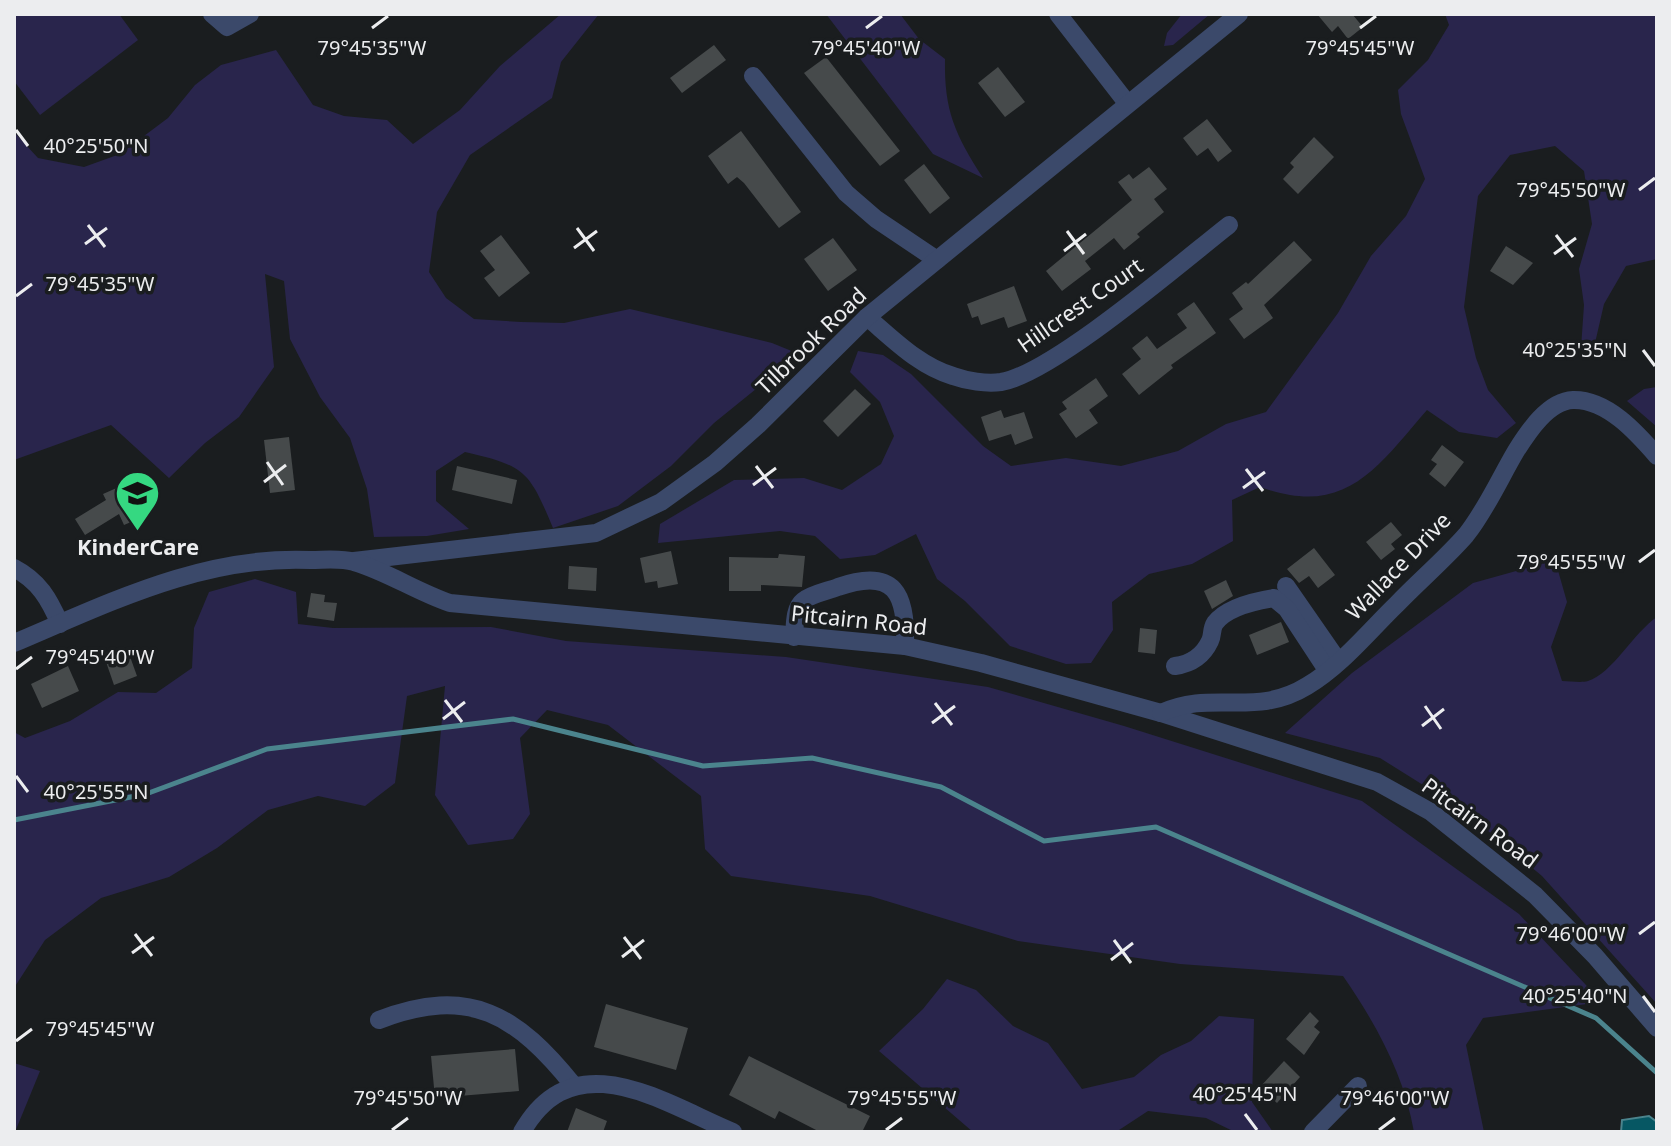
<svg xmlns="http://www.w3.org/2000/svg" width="1671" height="1146" font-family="'Noto Sans',sans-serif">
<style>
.green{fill:#29254c}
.water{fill:#065763;stroke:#4b848d;stroke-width:2}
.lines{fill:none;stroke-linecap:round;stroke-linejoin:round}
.stream{stroke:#4b848d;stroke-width:5}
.building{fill:#464a4b}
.minor{stroke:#3b496a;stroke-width:18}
.ticks{fill:none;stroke:#ecedef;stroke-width:3}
.labels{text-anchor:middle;stroke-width:7;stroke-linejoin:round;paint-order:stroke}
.street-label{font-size:22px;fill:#ecedef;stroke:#1a1d1f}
.poi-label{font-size:22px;font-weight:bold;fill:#ecedef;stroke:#1a1d1f}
.ticks-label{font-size:20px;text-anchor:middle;fill:#ecedef;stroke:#1a1d1f;stroke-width:7;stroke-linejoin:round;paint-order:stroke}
</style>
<rect width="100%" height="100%" fill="#1a1d1f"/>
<g class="green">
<path d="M14 14H119L138 40 40 115 14 81Z"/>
<path d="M561 14H599L561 62 552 98 470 155 437 212 429 272 446 298 474 319 521 322 564 323 630 309 772 343 799 354 714 423 671 466 618 506 553 528C529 471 526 466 465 452L436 471V501L469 529 427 536 374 537 367 489 350 438 320 397 290 339 284 281 265 274 274 367 239 417 205 443 169 478 111 425 14 460V132L38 158 84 167 120 154 168 118 195 85 221 65 276 50 313 105 344 116 387 120 413 144 460 110 500 66Z"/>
<path d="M826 14H900L919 39 945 59C944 111 955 134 983 178L933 154Z"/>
<path d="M1182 14H1210L1173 45 1164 46 1167 33Z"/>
<path d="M1445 14H1657V259L1626 266 1604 304 1595 343 1581 348 1584 305 1579 269 1592 224 1584 171 1555 146 1510 155 1478 196 1464 307 1476 358 1488 390 1516 423 1497 438 1459 432 1427 410C1376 469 1345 518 1260 487L1232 500 1233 541 1192 564 1149 574 1112 602 1113 630 1091 663 1066 664 1010 646 965 601 937 579 916 534 875 555 840 559 815 536 780 531 658 543 660 524 734 480 804 478 842 490 881 464 894 436 880 402 850 372 858 351 883 355 911 374 983 446 1011 466 1066 458 1121 466 1178 451 1226 424 1266 412 1338 313 1371 256 1406 216 1425 179 1401 114 1398 90 1428 60 1449 25Z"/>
<path d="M1657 387V427L1627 401 1644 389Z"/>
<path d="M1555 560 1567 602 1551 647 1562 681C1570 681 1581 683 1588 681 1612 674 1634 632 1657 617V1004L1542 876 1463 810 1380 758 1285 733 1352 673 1473 583Z"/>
<path d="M255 579 296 592 298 624 333 628 491 627 566 641 786 657 988 687 1124 726 1362 801 1519 914 1602 1002 1483 1018 1466 1045 1484 1132H1414C1404 1074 1376 1024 1343 976L1180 964 1018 941 870 896 731 876 705 849 701 796 608 725 547 710 520 738 530 814 513 839 468 845 435 795 445 686 407 696 395 783 365 806 318 796 268 810 217 848 169 877 101 898 45 940 14 988V732L25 738 70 721 118 692 156 693 192 668 194 628 209 592Z"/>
<path d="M947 979 976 990 1013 1026 1048 1043 1082 1089 1134 1077 1161 1055 1191 1041 1219 1016 1254 1019 1252 1102 1273 1132H1235L1206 1118 1148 1111 1116 1132H973L879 1051 923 1009Z"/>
<path d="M14 1063 40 1071 15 1132H14Z"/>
</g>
<path class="water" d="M1649 1116 1657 1122V1132H1621L1622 1120Z"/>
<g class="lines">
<path class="stream" d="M14 820 146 794 267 749 513 719 703 766 812 758 941 787 1044 841 1156 827 1596 1018 1657 1073"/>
</g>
<g class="building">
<path d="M1317 14H1352L1363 27 1348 39 1338 26 1332 32Z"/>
<path d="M714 45 726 60 682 93 670 78Z"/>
<path d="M826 57 900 151 880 166 804 73Z"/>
<path d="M998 67 1025 102 1005 117 978 83Z"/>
<path d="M1207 119 1232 151 1218 162 1208 148 1197 156 1183 138Z"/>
<path d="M741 131 801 212 779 228 744 183 737 177 728 184 708 156Z"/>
<path d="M1314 137 1334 157 1298 194 1283 179 1294 167 1290 163Z"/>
<path d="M924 164 950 198 930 214 904 180Z"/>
<path d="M1149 167 1167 189 1154 199 1164 212 1137 234 1140 237 1124 250 1114 238 1085 261 1091 269 1062 291 1046 271 1132 200 1118 182 1129 174 1133 179Z"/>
<path d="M501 235 530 273 499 297 484 278 495 270 480 251Z"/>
<path d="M833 238 857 270 828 291 804 259Z"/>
<path d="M1294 241 1312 260 1264 305 1273 318 1244 339 1229 319 1243 309 1232 293 1246 282 1248 284Z"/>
<path d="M1506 246 1533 263 1513 285 1490 271Z"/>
<path d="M1014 286 1027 321 1008 328 1004 317 981 325 978 316 972 318 967 304Z"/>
<path d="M1194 302 1216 333 1171 365 1173 368 1139 395 1122 374 1141 359 1132 348 1147 336 1157 349 1187 328 1177 314Z"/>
<path d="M1096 378 1108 396 1089 410 1098 423 1076 438 1059 414 1067 409 1062 402Z"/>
<path d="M855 389 871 404 838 437 823 421Z"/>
<path d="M1001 410 1004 418 1024 412 1033 438 1015 445 1011 434 989 441 981 417Z"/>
<path d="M289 437 295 490 270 493 264 440Z"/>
<path d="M1442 445 1464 462 1445 487 1429 474 1437 464 1431 460Z"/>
<path d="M457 466 517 480 512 504 452 490Z"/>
<path d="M130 482 145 516 124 525 119 514 85 535 75 519 106 500 103 494Z"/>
<path d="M1391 522 1402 535 1391 544 1395 549 1381 560 1366 542Z"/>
<path d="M1314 548 1335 575 1318 588 1309 576 1299 583 1287 569Z"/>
<path d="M671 551 678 584 658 588 657 581 645 583 640 558Z"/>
<path d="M779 554 805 556 802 587 761 585V591H729V557L778 558Z"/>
<path d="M569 566 597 568 596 591 568 589Z"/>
<path d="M1226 580 1233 596 1212 609 1204 591Z"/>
<path d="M311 593 325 595 324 602 337 603 334 621 307 617Z"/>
<path d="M1281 622 1289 642 1257 655 1249 635Z"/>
<path d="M1140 628 1157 630 1155 654 1138 652Z"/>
<path d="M128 651 137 676 114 685 105 659Z"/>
<path d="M68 666 79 691 42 708 31 684Z"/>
<path d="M606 1004 688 1028 676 1070 594 1047Z"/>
<path d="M1310 1012 1319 1021 1314 1027 1320 1032 1304 1055 1286 1039Z"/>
<path d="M515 1049 519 1091 435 1098 431 1056Z"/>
<path d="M749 1056 870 1116 862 1132H820L779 1111 775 1119 729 1095Z"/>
<path d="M1284 1061 1300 1077 1277 1103 1260 1087Z"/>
<path d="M576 1108 607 1121 603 1132H567Z"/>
</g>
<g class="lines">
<g class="minor">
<path d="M212 14 227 27 250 14"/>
<path d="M1058 14 1127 103"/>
<path d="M753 76 846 193 876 219 937 260"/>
<path d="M867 317C893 339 919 366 953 376 967 381 986 384 1001 382 1052 374 1183 261 1229 225"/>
<path d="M354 561 596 533 661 502 715 463 758 425 867 317 1239 14"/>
<path d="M14 568C39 581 49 599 60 624"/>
<path d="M1286 586 1338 661"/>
<path d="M794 637C795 626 794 608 803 601 811 594 828 591 838 587 895 567 907 594 905 646"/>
<path d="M14 643C111 602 204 555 311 560 325 560 341 558 354 562 386 571 417 592 450 603L905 646 981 663 1161 713 1377 782 1431 812 1535 895 1595 956 1657 1028"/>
<path d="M1175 666C1190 664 1203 656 1210 641 1213 635 1211 629 1215 623 1227 607 1255 601 1274 598L1287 609 1327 670"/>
<path d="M1161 713C1213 689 1255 718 1307 686 1341 666 1369 631 1397 604 1419 581 1445 559 1466 535 1486 510 1500 478 1516 451 1528 432 1548 401 1573 400 1607 399 1637 433 1657 456"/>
<path d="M379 1020C470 985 517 1015 574 1086"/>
<path d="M522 1132C574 1040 663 1103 733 1132"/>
<path d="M1313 1132 1358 1086"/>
</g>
</g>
<path class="ticks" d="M372 28 388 16M866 28 882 16M1360 28 1376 16M16 130 28 146M1639 190 1655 178M88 225 105 247M577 228 594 251M1067 231 1084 254M1556 235 1573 257M85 244 107 228M574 248 597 231M1064 251 1086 234M1554 254 1576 238M16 296 32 284M1643 350 1655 366M267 462 283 485M756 466 773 488M1246 469 1263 491M264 482 286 465M753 485 776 468M1243 488 1265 472M1639 562 1655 550M16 669 32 657M445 700 462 722M935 703 952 725M1425 706 1441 729M443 719 465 702M932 723 955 706M1422 726 1444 709M16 776 28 792M135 934 152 956M1639 934 1655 922M624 937 641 959M1114 940 1131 963M132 953 154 937M622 957 644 940M1111 960 1133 943M1643 996 1655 1012M16 1041 32 1029M1245 1114 1257 1130M392 1130 408 1118M886 1130 902 1118M1379 1130 1395 1118"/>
<defs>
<symbol id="school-pin" viewBox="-11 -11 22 30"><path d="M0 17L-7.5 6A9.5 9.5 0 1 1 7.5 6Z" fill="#35d881" stroke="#1a1d1f"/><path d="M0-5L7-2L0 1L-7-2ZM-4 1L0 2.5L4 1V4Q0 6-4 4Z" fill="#111"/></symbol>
</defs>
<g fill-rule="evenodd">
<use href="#school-pin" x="112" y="468" width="51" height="69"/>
</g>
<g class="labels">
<g class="street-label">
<text transform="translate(1080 305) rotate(-35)" y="8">Hillcrest Court</text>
<text transform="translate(811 341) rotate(-44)" y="8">Tilbrook Road</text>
<text transform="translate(1398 566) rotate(-46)" y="8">Wallace Drive</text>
<text transform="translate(859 620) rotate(6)" y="8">Pitcairn Road</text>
<text transform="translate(1480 823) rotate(36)" y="8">Pitcairn Road</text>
</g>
<g class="poi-label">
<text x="138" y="555">KinderCare</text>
</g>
</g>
<g class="ticks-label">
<text x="1360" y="55">79°45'45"W</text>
<text x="372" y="55">79°45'35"W</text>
<text x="866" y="55">79°45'40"W</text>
<text x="96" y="153">40°25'50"N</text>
<text x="1571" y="197">79°45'50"W</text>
<text x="100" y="291">79°45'35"W</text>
<text x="1575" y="357">40°25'35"N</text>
<text x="1571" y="569">79°45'55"W</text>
<text x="100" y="664">79°45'40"W</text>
<text x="96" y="799">40°25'55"N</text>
<text x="1571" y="941">79°46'00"W</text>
<text x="1575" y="1003">40°25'40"N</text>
<text x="100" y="1036">79°45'45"W</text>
<text x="1245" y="1101">40°25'45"N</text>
<text x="408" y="1105">79°45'50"W</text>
<text x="902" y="1105">79°45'55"W</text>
<text x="1395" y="1105">79°46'00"W</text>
</g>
<rect width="1671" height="1146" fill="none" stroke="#ecedef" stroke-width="32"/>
</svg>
